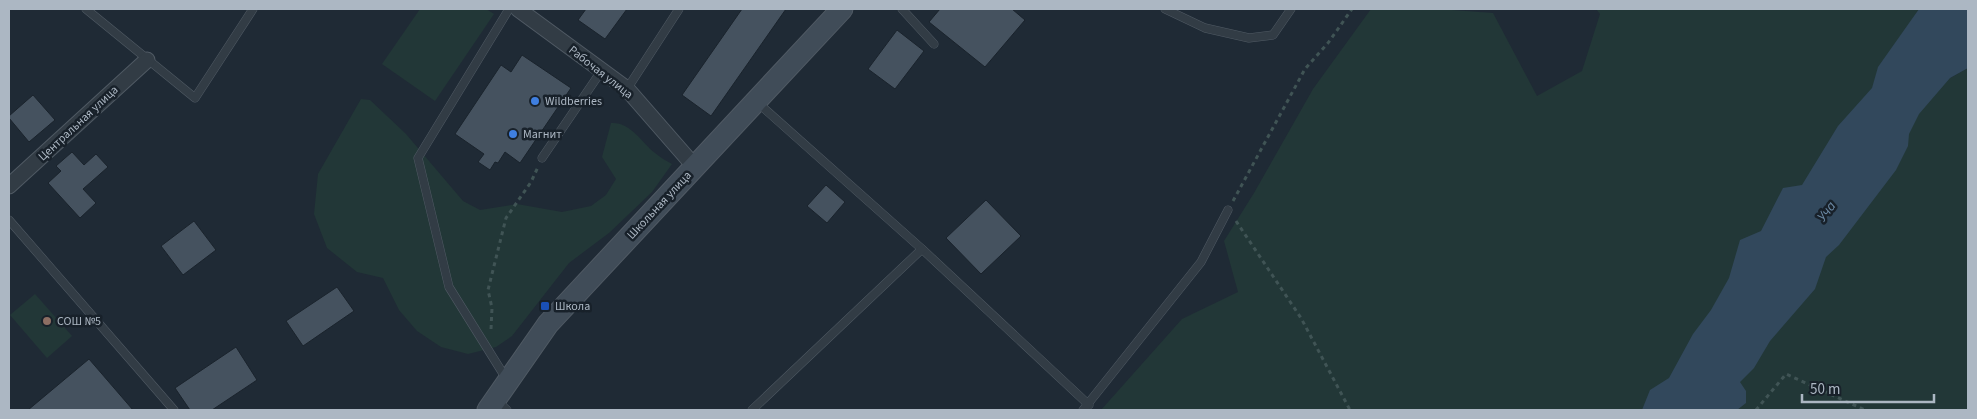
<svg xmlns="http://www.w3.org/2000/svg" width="1977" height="419" font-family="'Source Sans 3',sans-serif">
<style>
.green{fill:#223737}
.water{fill:#32485c}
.building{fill:#45525f;stroke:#1a232c}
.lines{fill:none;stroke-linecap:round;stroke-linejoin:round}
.lane-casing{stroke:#505a64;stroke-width:9}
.street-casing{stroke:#505a64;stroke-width:17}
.secondary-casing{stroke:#505a64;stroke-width:23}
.path{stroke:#405455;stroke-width:3;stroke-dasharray:4 4;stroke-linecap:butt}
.lane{stroke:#323c45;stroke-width:8}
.street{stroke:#323c45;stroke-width:15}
.secondary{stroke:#404c58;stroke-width:21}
.shop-dot{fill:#3f7fe0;stroke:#18212a;stroke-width:2}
.transit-dot{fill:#1a4fb4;stroke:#18212a;stroke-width:2}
.education-dot{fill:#8d6e63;stroke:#18212a;stroke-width:2}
.labels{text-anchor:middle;stroke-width:5;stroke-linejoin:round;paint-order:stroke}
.street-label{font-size:12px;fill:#acb7c3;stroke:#18212a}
.poi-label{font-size:12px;fill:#acb7c3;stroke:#18212a;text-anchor:start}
.water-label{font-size:14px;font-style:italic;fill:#6d8ba7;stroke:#18212a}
</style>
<rect width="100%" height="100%" fill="#1f2a35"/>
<g class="green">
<path d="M420 9H486L494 14 435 101 382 64Z"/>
<path d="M1371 9H1438L1493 13 1537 96 1582 71 1600 14 1596 9H1919L1915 15 1950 78 1968 68V410H1101L1182 319 1238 292 1224 241 1254 193 1313 89Z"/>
<path d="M361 99 370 100 406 134 463 201 480 210 517 204 562 212 591 206 606 195 616 179 602 157 611 123C631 122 641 142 655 153 660 157 666 161 672 164L652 192 609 233 569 263 512 336 496 347 468 354 441 347 417 331 399 310 383 278 357 272 327 248 314 214 318 174Z"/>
<path d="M35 294 72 336 47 358 10 315Z"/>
</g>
<path class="water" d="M1919 9H1968V68L1950 78 1919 114 1909 134 1908 146 1896 170 1839 245 1826 257 1815 289 1770 341 1754 368 1740 382 1746 391V403L1737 410H1642L1650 390 1669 378 1693 334 1711 310 1729 278 1740 240 1761 231 1783 188 1802 185 1838 126 1872 88 1878 67Z"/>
<g class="building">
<path d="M586 9H627L605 39 578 20Z"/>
<path d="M742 9H786L711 116 682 95Z"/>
<path d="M940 9H1012L1025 20 985 67 929 22Z"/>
<path d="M897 30 924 51 895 89 868 69Z"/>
<path d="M522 55 571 88 520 163 505 152 498 163 495 162 490 170 478 162 484 154 455 134 501 65 511 72Z"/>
<path d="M33 95 55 120 29 142 9 118V116Z"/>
<path d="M72 152 84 165 96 154 108 167 83 189 96 203 80 218 48 183 61 171 56 166Z"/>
<path d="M826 185 845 202 827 223 807 206Z"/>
<path d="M986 200 1021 236 981 274 946 238Z"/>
<path d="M194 221 216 250 183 275 161 246Z"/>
<path d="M337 287 354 311 303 346 286 321Z"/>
<path d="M236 347 257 380 212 410H190L175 388Z"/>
<path d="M89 359 133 410H28Z"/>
</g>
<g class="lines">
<defs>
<g id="lane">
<path d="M86 9 195 98 253 9"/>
<path d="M902 9 934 44"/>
<path d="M1165 9 1205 28 1249 38 1273 35 1291 9"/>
<path d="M627 89 679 9"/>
<path d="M758 103 922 249 1089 405"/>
<path d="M542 158 602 70"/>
<path d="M9 220 174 410"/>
<path d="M507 380 449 287 418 158 509 9"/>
<path d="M496 400 507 410"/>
<path d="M752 410 922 249"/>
<path d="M1083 410 1201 262 1228 210"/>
</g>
<g id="street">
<path d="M518 9 627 89 695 167"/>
<path d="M9 186 147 60"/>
</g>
<path id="secondary" d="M488 410 548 324 842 9"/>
</defs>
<use href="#lane" class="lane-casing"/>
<use href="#street" class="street-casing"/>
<use href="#secondary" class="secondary-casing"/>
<g class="path">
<path d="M1233 201 1305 69 1328 43 1352 9"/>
<path d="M1236 221 1301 318 1350 410"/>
<path d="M491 329 492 308 488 290 506 218 531 182 538 167"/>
<path d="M1756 410 1786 374 1865 410"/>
</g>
<use href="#lane" class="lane"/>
<use href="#street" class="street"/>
<use href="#secondary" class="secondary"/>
</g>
<g class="shop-dot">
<circle cx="535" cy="101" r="5"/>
<circle cx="513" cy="134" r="5"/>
</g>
<rect class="transit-dot" x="540" y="301" width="10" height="10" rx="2.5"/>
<circle class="education-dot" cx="47" cy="321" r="5"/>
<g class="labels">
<g class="street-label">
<text transform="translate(601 72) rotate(38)" y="4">Рабочая улица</text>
<text transform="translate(78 123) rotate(-43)" y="4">Центральная улица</text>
<text transform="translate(659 205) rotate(-47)" y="4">Школьная улица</text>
</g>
<g class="poi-label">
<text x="545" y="105">Wildberries</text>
<text x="523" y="138">Магнит</text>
<text x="555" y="310">Школа</text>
<text x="57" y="325">СОШ №5</text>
</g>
<g class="water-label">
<text transform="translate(1826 211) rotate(-53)" y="5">Уча</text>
</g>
</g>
<rect width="1977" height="419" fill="none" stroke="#acb7c3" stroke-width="20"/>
<path d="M1802 394v8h132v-8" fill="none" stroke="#acb7c3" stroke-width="2.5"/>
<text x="1810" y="394" font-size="15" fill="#acb7c3" stroke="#18212a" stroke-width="4" paint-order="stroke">50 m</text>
</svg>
